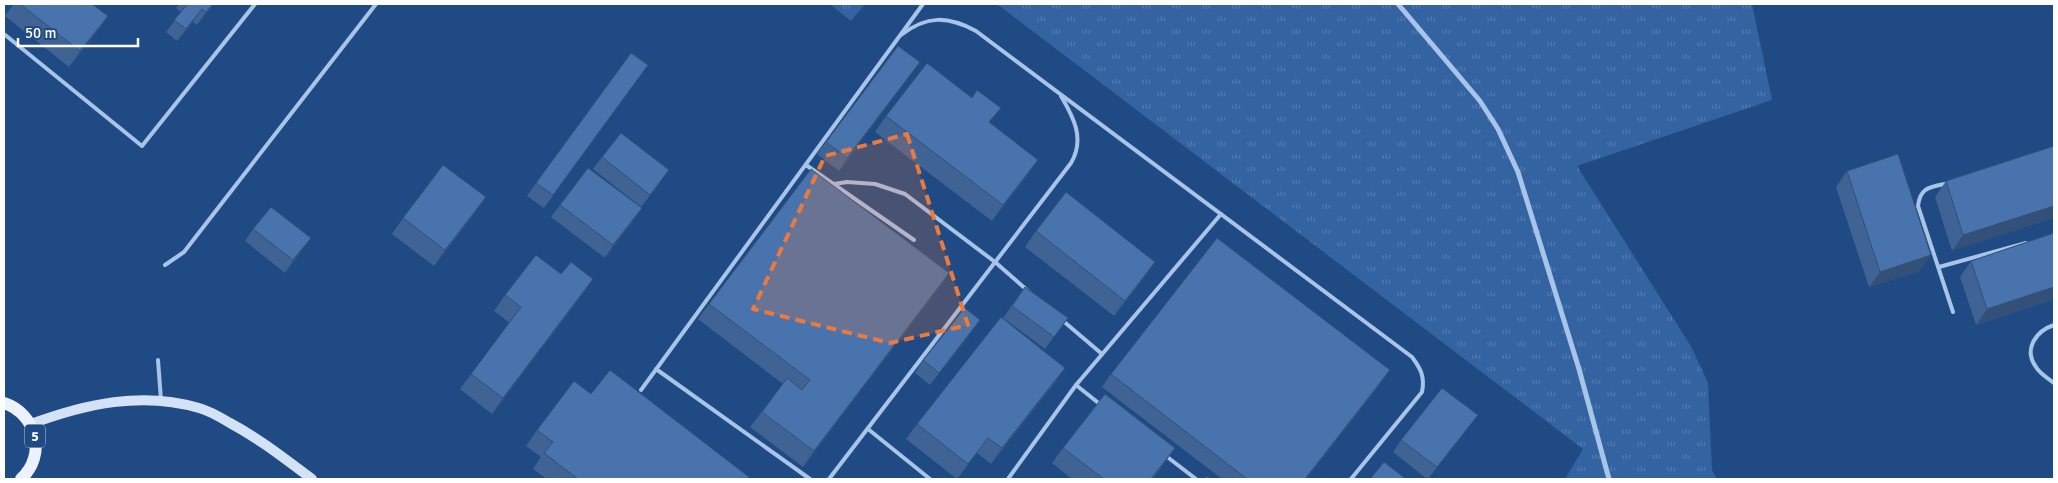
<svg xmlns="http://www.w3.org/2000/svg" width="2058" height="483" font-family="Signika,sans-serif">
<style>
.grass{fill:url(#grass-tufts)}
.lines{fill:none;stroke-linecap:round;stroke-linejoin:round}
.lane{stroke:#a8c4e9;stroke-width:4}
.street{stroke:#a8c4e9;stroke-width:5}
.secondary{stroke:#d3e2f7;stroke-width:10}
.primary{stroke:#ebf2fe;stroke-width:12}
.wall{fill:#3f6394}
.shaded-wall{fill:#335078}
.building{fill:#4973ac;stroke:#335078}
.marked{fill:#ed7a3d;fill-opacity:0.2;stroke:#ed7a3d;stroke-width:4;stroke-dasharray:10 6;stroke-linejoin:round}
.labels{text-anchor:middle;stroke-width:5;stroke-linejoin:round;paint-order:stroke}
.shield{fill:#204a83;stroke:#bcc9da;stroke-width:1}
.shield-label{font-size:14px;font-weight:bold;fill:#fff}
</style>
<defs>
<pattern id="grass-tufts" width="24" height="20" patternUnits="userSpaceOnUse" patternTransform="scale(1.25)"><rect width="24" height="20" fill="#3463a1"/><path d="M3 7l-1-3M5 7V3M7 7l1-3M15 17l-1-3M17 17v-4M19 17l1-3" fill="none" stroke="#527aaf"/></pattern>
</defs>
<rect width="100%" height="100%" fill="#204a83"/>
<g class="grass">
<path d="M830 4H865L851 21Z"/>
<path d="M997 4H1752L1772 100 1577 166 1692 348 1708 383 1712 470 1717 479H1565L1583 449Z"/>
</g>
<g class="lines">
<g class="lane">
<path d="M4 34 142 146 255 4"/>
<path d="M901 35C927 15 948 16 976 31L1412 357C1421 369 1425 377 1422 392L1351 479"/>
<path d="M806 165 914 240"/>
<path d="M1949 183C1932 187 1920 186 1918 206L1953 312"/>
<path d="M834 184 847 182 875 184 905 194 995 262 1028 291"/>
<path d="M165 265 184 252 376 4"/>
<path d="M1939 267 2026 243"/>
<path d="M1062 320 1102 354"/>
<path d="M2054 325C2036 331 2023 349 2036 367 2040 374 2048 378 2054 383"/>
<path d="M158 360 161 400"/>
<path d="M656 369 810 479"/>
<path d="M1076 385 1101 405"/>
<path d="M641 390 923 4"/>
<path d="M868 429 930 479"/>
<path d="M1166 456 1196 479"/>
<path d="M829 479 1071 163C1085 139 1074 118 1061 96"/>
<path d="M1008 479 1076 385 1221 214"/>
</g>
<path class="street" d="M1398 4 1480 101 1498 129 1518 172 1579 369 1609 479"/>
<path class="secondary" d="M31 424C85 404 142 391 199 408 210 411 220 417 230 423 260 439 285 459 312 479"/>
<path class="primary" d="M4 403C37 414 47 455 21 479"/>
</g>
<g class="wall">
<path d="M14 4H92L108 16 97 32 69 67 5 16Z"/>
<path d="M179 4H214L197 25 193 22 177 41 166 32 181 12 176 8Z"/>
<path d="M648 65 544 208 527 196 536 183Z"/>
<path d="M911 74 839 171 817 154 826 142Z"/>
<path d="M886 116 990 123 1027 176 992 221 875 132Z"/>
<path d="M2054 146 1952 251 1935 197 1946 181Z"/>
<path d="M602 157 660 183 641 207 593 169Z"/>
<path d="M1847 171 1920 271 1869 287 1836 187Z"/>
<path d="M560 205 633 221 605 258 551 217Z"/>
<path d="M475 213 434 266 392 234 403 218Z"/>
<path d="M253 229 302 251 285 273 245 241Z"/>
<path d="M1036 231 1144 278 1114 316 1025 247Z"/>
<path d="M2054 233V299L1976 325 1960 277 1971 261Z"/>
<path d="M949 273 938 289 803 467 750 427 783 384 698 319 709 304Z"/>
<path d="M561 274 593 279 582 295 492 414 460 389 510 323 494 311 505 295Z"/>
<path d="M1025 287 1068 318 1045 349 1003 318Z"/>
<path d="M972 332 930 385 915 373 923 360Z"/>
<path d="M1065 368 1054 384 991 464 977 453 957 479 906 439 917 424Z"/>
<path d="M1111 374 1381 383 1306 479H1222L1102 387Z"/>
<path d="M591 394 748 479H547L533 469 541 457 526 446 537 430Z"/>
<path d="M1469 427 1428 479H1427L1393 452 1401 440Z"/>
<path d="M1063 448H1175L1153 479H1072L1052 463Z"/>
</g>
<g class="shaded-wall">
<path d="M213 4H214L197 25 206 12Z"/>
<path d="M202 9 193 22 177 41 186 29Z"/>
<path d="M108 16 97 32 69 67 80 51Z"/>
<path d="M920 62 911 74 839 171 847 158Z"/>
<path d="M1038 160 1027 176 992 221 1003 205Z"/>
<path d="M669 170 660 183 641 207 650 195Z"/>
<path d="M486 197 475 213 434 266 445 250Z"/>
<path d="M2054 206V218L1952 251 1963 235Z"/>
<path d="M642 208 633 221 605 258 613 245Z"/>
<path d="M311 238 302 251 285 273 293 260Z"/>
<path d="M1931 255 1920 271 1869 287 1880 272Z"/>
<path d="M1155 262 1144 278 1114 316 1125 301Z"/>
<path d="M949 273 938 289 803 467 814 451Z"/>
<path d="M593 279 582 295 492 414 503 398Z"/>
<path d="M2054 287V299L1976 325 1987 309Z"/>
<path d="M980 320 972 332 930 385 939 373Z"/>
<path d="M1065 368 1054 384 991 464 1002 448Z"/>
<path d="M1390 370 1381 383 1306 479H1305Z"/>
<path d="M1478 415 1469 427 1428 479 1437 467Z"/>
<path d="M1175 448 1153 479H1151Z"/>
</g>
<g class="building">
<path d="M20 4H92L108 16 80 51Z"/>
<path d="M188 4H213L206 12 202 9 186 29 174 20Z"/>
<path d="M898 46 920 62 847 158 826 142Z"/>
<path d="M631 53 648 65 553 195 536 183Z"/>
<path d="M927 63 972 98 977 90 1001 108 989 122 1038 160 1003 205 886 116Z"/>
<path d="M621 133 669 170 650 195 602 157Z"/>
<path d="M2054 146V206L1963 235 1946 181Z"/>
<path d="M1898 154 1931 255 1880 272 1847 171Z"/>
<path d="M443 165 486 197 445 250 403 218Z"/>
<path d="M588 168 642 208 613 245 560 205Z"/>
<path d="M811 169 949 273 814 451 762 412 787 378 802 390 810 380 709 304Z"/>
<path d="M1066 192 1155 262 1125 301 1036 231Z"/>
<path d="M271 207 311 238 293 260 253 229Z"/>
<path d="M2054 233V287L1987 309 1971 261Z"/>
<path d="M1217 238 1390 370 1305 479H1247L1111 374Z"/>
<path d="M536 255 561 274 571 262 593 279 503 398 471 374 521 307 505 295Z"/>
<path d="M1025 287 1068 318 1054 337 1012 306Z"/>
<path d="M965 308 980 320 939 373 923 360Z"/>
<path d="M1001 317 1065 368 1002 448 988 438 968 464 917 424Z"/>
<path d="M610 370 749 477 747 479H578L544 453 553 442 537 430 574 381 591 394Z"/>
<path d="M1442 388 1478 415 1437 467 1401 440Z"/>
<path d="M1105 394 1175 448 1151 479H1104L1063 448Z"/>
<path d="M1384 462 1406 479H1370Z"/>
<path d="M1207 476 1211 479H1205Z"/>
</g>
<path class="marked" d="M907 134 968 325 890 343 753 309 825 156Z"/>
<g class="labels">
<rect class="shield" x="25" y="424.5" width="20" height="23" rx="4"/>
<g class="shield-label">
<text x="35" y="441">5</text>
</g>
</g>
<rect width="2058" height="483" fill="none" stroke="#ffffff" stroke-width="10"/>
<path d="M18 38v8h120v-8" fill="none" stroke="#ffffff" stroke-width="2.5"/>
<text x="25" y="38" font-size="15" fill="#ffffff" stroke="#204a83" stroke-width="4" paint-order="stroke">50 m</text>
</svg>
